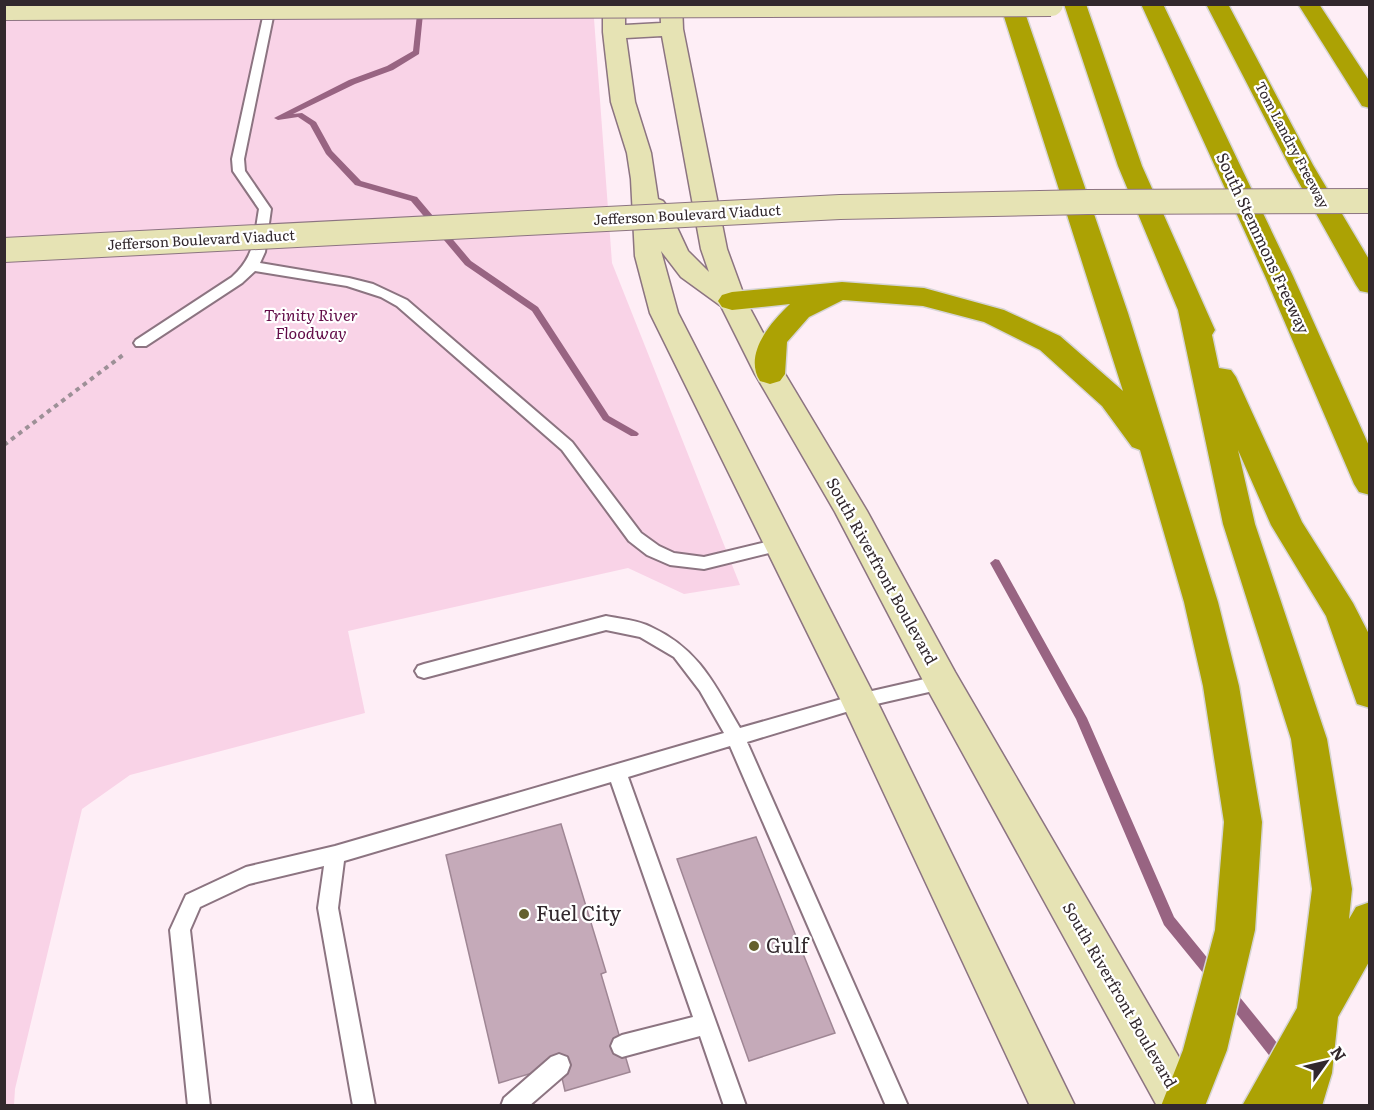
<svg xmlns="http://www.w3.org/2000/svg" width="1374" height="1110" font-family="Literata,serif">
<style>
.green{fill:#f9d3e7}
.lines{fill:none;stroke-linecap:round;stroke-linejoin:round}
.stream{fill:#986482;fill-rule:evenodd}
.building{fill:#c5aab9;stroke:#9f8694;stroke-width:1.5}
.service-casing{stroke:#8c7481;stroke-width:4}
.secondary-casing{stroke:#8c7481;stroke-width:3}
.motorway-casing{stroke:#d6d4d5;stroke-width:3}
.path{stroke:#9d9097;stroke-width:4;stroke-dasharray:4.5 4.5;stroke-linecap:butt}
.service{fill:#fff;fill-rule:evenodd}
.secondary{fill:#e6e3b4;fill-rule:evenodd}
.motorway{fill:#aca204;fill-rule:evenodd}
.secondary-bridge-casing{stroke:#8c7481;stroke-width:26;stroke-linecap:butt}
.secondary-bridge{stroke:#e6e3b4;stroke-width:24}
.poi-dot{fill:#64602d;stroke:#fff;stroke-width:2}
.labels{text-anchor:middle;stroke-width:4.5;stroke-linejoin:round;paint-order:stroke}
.far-street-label{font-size:14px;fill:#32282d;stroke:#fff}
.street-label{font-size:16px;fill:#32282d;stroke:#fff}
.park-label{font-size:16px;font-style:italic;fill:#610b47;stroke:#fff}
.near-poi-label{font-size:20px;fill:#32282d;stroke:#fff;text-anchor:start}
</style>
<rect width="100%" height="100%" fill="#feeef6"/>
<path class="green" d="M5 5H593L612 263 740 585 684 594 628 568 348 631 365 713 130 775 82 809 15 1089 14 1105 5 1106Z"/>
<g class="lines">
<g class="stream">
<path d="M424 4 419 54 393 70 355 84 293 114 302 113 316 122 332 151 361 181 417 197 471 261 538 307 609 416 637 432 639 434 637 436H631L603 420 532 311 465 265 411 201 355 185 326 154 310 125 298 117 278 120 274 118 349 80 387 66 413 51 418 5Z"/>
<path d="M995 559 999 560 1087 718 1174 917 1218 971 1220 975 1218 979 1213 981 1208 979 1164 925 1076 719 990 563Z"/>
<path d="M1229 988 1234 990 1286 1054 1288 1059 1286 1064 1281 1066 1276 1064 1224 998 1222 994 1224 990Z"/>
</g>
</g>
<g class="building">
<path d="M561 824 606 972 601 974 630 1072 565 1091 559 1065 499 1083 446 855Z"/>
<path d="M756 837 835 1033 749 1061 677 859Z"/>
</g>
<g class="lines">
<defs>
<g id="service">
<path d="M268 4H279L273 17 244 159 245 171 271 209 265 252 260 263 349 278 373 284 407 300 572 442 641 533 659 546 674 553 704 557 779 539 785 541 787 545 785 549 704 569 670 565 647 555 629 541 562 450 397 306 381 297 347 286 255 271 242 283 146 346H136L134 343 136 340 232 277C255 256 254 238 259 209L233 171 232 159 263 17Z"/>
<path d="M606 616C620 619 638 620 651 627 699 649 715 685 740 728L859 694 942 675 948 677 951 682 948 687 942 689 859 708 747 742 908 1106H886L730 746 628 777 746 1106H724L700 1036 622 1057 614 1053 611 1046 614 1039 622 1035 693 1017 611 782 344 861 338 908 375 1106H353L318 908 324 866 249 884 200 907 190 930 210 1106H188L170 930 186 895 246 867 335 846 724 733 700 691 674 657 640 637 606 630 424 678 418 676 415 671 418 666 424 664Z"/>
<path d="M559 1054 567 1057 570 1065 567 1073 529 1106H501L504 1098 551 1057Z"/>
</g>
<path id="secondary" d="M603 4H625V25L661 23 660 4H682L683 29 727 249 746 301 785 374 867 511 955 672 1198 1090 1204 1106H1157L929 692 835 512 755 374 721 306 681 277 661 251 678 313 877 701 1075 1106H1030L841 701 650 313 635 256 631 179 627 153 611 102 603 32ZM662 36 701 249 709 272 688 251 667 206 663 201 658 199 651 153 635 102 626 38Z"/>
<g id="motorway">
<path d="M1000 4H1022L1128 313 1218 602 1239 686 1262 822 1255 930 1227 1050 1205 1106H1161L1183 1050 1215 930 1224 822 1203 686 1184 602 1140 450 1132 447 1102 406 1040 350 984 322 923 306 843 300 809 317 787 342 785 374 780 381 770 384 760 381C743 354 771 322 790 304L732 310 722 307 718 301 722 295 732 292 842 282 924 288 1004 310 1060 336 1123 391Z"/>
<path d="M1064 4H1086L1142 166 1215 330 1212 335 1219 368 1231 370 1236 377 1302 522 1353 603 1370 636V708L1357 704 1326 616 1271 525 1238 450 1255 524 1327 739 1352 889 1349 919 1356 907 1370 902V960L1338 1017 1332 1073 1322 1106H1242L1297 1008 1312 889 1291 739 1223 524 1178 310 1118 166Z"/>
<path d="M1141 4H1163L1293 276 1370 448V495L1359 492 1354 484 1265 276Z"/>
<path d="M1206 4H1228L1313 165 1370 261V293L1360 291 1356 285 1289 165Z"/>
<path d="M1298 4H1319L1370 82V108L1362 106Z"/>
</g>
</defs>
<use href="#service" class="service-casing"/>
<use href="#secondary" class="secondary-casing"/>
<use href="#motorway" class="motorway-casing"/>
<path class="path" d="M4 445 123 355"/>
<use href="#service" class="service"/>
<use href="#secondary" class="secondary"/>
<use href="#motorway" class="motorway"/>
<defs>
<g id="secondary-bridge">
<path d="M4 8 1051 4"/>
<path d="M4 250 840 207 1088 202 1370 201"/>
</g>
</defs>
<use href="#secondary-bridge" class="secondary-bridge-casing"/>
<use href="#secondary-bridge" class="secondary-bridge"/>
</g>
<g class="poi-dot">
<circle cx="524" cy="914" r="6"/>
<circle cx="754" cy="946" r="6"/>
</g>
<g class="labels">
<g class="far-street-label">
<text transform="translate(1292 145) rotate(62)" y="5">Tom Landry Freeway</text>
<text transform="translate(687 215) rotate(-3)" y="5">Jefferson Boulevard Viaduct</text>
<text transform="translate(201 240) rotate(-3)" y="5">Jefferson Boulevard Viaduct</text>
</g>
<g class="street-label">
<text transform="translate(1263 243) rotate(65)" y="6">South Stemmons Freeway</text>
<text transform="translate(882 571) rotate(61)" y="6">South Riverfront Boulevard</text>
<text transform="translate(1120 995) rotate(60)" y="6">South Riverfront Boulevard</text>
</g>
<g class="park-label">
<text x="311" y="321">Trinity River<tspan x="311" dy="18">Floodway</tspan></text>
</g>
<g class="near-poi-label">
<text x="536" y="921">Fuel City</text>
<text x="766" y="953">Gulf</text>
</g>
</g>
<rect width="1374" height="1110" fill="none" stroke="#32282d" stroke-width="12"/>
<g transform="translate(1326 1062) rotate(56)" stroke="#ffffff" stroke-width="4.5" paint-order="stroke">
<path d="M0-4.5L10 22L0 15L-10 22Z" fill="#32282d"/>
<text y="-9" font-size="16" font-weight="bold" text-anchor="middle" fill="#32282d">N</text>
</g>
</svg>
